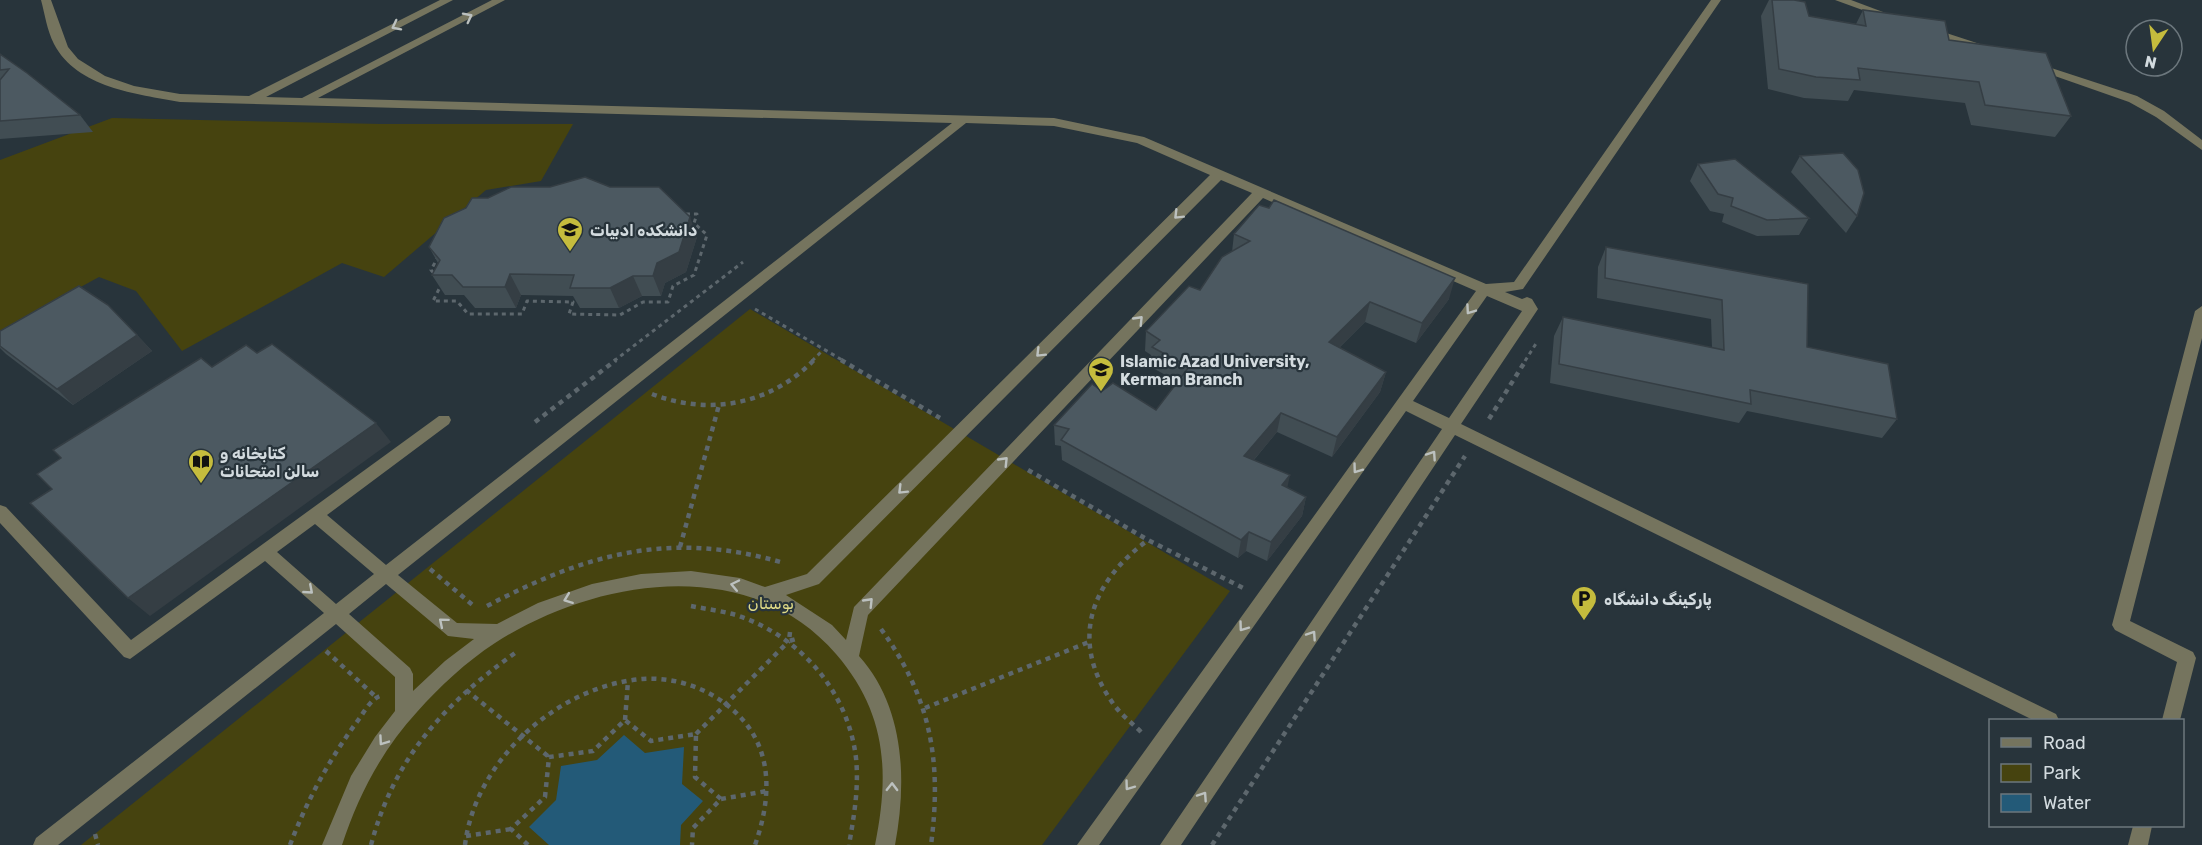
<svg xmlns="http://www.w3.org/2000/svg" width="2202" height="845" font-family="Rubik,'Noto Sans Arabic',sans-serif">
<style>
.green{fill:#46430f}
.water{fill:#235a78}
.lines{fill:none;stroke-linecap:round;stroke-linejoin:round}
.path-far1{stroke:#5d676d;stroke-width:3;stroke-dasharray:4 4;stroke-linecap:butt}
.path{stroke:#5d676d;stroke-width:4.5;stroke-dasharray:5 5;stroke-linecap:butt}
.minor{fill:#75745e;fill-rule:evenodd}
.wall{fill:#414d53}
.shaded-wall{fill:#353e44}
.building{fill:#4c5961;stroke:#353e44;stroke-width:1.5}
.oneway{stroke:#bcc1bf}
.labels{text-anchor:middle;stroke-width:4.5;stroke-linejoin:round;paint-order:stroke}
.poi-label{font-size:16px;font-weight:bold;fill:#d3dbdf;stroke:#28343b;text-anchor:start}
.park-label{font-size:16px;fill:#e0db87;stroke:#28343b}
</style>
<rect width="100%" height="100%" fill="#28343b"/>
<g class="green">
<path d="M112 118 381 124H573L541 181 486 190 384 277 342 263 182 351 136 291 99 277 0 331V160Z"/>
<path d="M750 309 1230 591 1042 845H81Z"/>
</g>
<path class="water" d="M624 735 645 753 684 747 682 784 703 801 681 825 680 845H549L529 827 556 800 561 766 597 760Z"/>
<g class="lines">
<g class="path-far1">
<path d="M596 192 623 202 672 203 684 214H697L694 223 707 235 694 275 673 286 668 302H643L620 315 569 314 573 302 527 301 522 314H468L457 301H433L442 283 431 270 449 236 471 226 477 213H498L520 202H560Z"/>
<path d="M755 309 844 361"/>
<path d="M614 361 743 262"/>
<path d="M812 361 823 350"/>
<path d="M1525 361 1537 342"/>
</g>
<g class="path">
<path d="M841 360 940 418"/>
<path d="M652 394C709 416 770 405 814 360"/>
<path d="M1489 419 1526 360"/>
<path d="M535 422 616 360"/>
<path d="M1028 470 1148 540 1243 588"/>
<path d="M680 547 719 405"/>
<path d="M430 569 475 607"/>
<path d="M487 606C588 553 671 530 784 563"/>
<path d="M691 606C706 609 722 611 736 615 800 636 848 691 856 758 859 788 854 816 849 845"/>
<path d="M881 629C931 698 942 761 931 845"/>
<path d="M790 632 789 641 796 639"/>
<path d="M326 651 376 697"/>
<path d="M466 690 549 757"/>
<path d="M925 708 1089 642"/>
<path d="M625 720 628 681"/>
<path d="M1141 732C1131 722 1120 714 1112 702 1069 640 1091 582 1148 540"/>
<path d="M696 734 789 641"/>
<path d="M721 799 767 791"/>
<path d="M95 834 98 845"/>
<path d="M466 836 511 829"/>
<path d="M290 845C307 800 330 758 359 719 364 712 371 699 380 696"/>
<path d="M371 845C394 758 444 704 515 653"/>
<path d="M465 845C475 761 557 686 642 679 671 677 699 685 723 702 773 738 774 791 755 845"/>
<path d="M528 845 511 829 545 797 549 757 593 751 625 720 651 741 696 734 695 777 721 799 693 828 692 845"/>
<path d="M1212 845 1465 456"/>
</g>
<g class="minor">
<path d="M41 0H51L68 47 78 59 105 76 134 86 180 94 249 96 440 0H453L266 97 302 98 492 0H505L318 98 1054 118 1144 137 1486 284 1514 282 1711 0H1721L1523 289 1505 292 1522 299 1527 297 1532 299 1538 309 1461 424 2056 714 2059 720H2033L1455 435 1181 845H1160L1442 429 1406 411 1099 845H1077L1476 291 1263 198 868 615 859 656C905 707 907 781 895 845H875C890 771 886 712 836 654 749 553 596 578 495 643 466 662 440 686 417 712 382 750 358 796 342 845H322L351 776 375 737 395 711V677L336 624 58 845H33L36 838 324 613 265 561 130 659 124 657 0 523V505L6 507 131 640 439 416H449L451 420 449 424 327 515 386 565 952 123 180 102C137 94 77 88 54 44 47 30 45 15 41 0ZM966 123 1054 126 1137 143 1210 175 807 574 765 587 740 578 691 571 641 574 592 584 538 603 497 624 457 623 398 575ZM1221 180 1252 193 854 607 846 640 832 625 786 595 819 584ZM1487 296 1522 311 1449 418 1413 401ZM315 524 374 574 336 604 277 552ZM386 584 448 636 474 639 445 661 413 691V674L410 668 349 614Z"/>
<path d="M1835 0H1851L1899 18 1894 21 1890 20Z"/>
<path d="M1931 28 1986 46 1988 48 1982 51 1927 33V29Z"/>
<path d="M2036 63 2137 96 2164 111 2202 140V150L2156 117 2129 102 2032 68 2030 66Z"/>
<path d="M2202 306V338L2130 621 2193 652 2196 658 2180 720H2162L2177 662 2115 630 2112 625 2195 311Z"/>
<path d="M2133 826H2152L2148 845H2128Z"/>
</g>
</g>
<g class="wall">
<path d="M1769 0H1772L1809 16 1856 24 1863 10 1949 40 2071 116 2055 137 1971 125 1965 103 1854 90 1848 101 1804 98 1768 89 1761 16Z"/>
<path d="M0 54 80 115 93 132 0 139Z"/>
<path d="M1800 156 1857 216 1846 233 1791 172Z"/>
<path d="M1698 164 1809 218 1799 235 1757 236 1722 222 1724 214 1710 211 1690 181Z"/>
<path d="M488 198 697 237 686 272 665 283 661 296H642L619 308H580L573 296 521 295 516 308H475L464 295H445L432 275 438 263 429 247Z"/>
<path d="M1234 234 1449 299 1416 343 1365 322 1339 348 1386 372 1380 392 1332 457 1277 432 1254 460 1287 487 1306 497 1302 516 1267 561 1246 551 1238 558 1062 460 1061 446 1055 445 1054 425 1102 391 1156 410 1178 382 1151 367V355L1145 351 1146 331 1200 290 1232 252Z"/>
<path d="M1606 247 1808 284 1807 347 1897 419 1882 438 1747 411 1739 423 1550 383 1554 336 1563 317 1712 348 1711 319 1597 298 1598 267Z"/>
<path d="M0 331 137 335 152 351 73 405 6 354 0 348Z"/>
</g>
<g class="shaded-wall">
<path d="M690 217 697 237 686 272 665 283 661 296 653 276 657 263Z"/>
<path d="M510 274 521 295 516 308 505 287Z"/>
<path d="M633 276 642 296 619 308 610 288Z"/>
<path d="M1455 278 1449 299 1416 343 1422 323Z"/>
<path d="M1370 302 1365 322 1324 362 1329 342Z"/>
<path d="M137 335 152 351 73 405 57 389Z"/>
<path d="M1386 372 1380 392 1332 457 1337 437Z"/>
<path d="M1281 413 1277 432 1241 475 1244 456Z"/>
<path d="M376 423 391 442 150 616 128 598Z"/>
<path d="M1290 475 1286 494 1282 485Z"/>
<path d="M1306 497 1302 516 1267 561 1271 542Z"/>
<path d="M1249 532 1246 551 1238 558 1241 540Z"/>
</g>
<g class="building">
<path d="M1772 0H1794L1805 2 1809 16 1866 26 1863 10 1945 21 1949 40 2046 53 2071 116 1985 105 1979 82 1858 68 1860 80 1816 77 1779 69Z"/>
<path d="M0 54 27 73 80 115 0 121V80L9 69 0 70Z"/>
<path d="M1843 153 1858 170 1864 193 1857 216 1800 156Z"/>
<path d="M1735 159 1809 218 1767 220 1731 206 1733 198 1718 194 1698 164Z"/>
<path d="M585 177 610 187H659L690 217 679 252 657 263 653 276H633L610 288H570L574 275 510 274 505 287H463L452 275H432L440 260 429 247 444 218 466 208 472 198H488L511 187H550Z"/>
<path d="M1274 200 1455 278 1422 323 1370 302 1329 342 1386 372 1337 437 1281 413 1244 456 1290 475 1282 485 1306 497 1271 542 1249 532 1241 540 1061 440 1069 429 1054 425 1092 384 1102 391 1113 383 1156 410 1189 367 1152 347 1160 340 1146 331 1189 286 1200 290 1222 257 1250 241 1234 234 1259 205 1269 208Z"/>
<path d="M1606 247 1808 284 1807 347 1888 364 1897 419 1750 390 1751 404 1559 364 1563 317 1724 350 1722 300 1605 278Z"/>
<path d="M79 286 108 305 137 335 57 389 0 346V331Z"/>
<path d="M272 344 376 423 128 598 30 503 52 489 37 474 61 458 53 450 201 358 212 367 246 345 257 353Z"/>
</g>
<defs><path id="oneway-chevron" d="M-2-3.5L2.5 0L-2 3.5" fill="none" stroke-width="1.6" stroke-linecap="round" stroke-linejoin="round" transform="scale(1.5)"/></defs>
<g class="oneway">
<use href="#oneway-chevron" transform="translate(468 17) rotate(-27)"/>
<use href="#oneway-chevron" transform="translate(396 26) rotate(153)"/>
<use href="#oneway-chevron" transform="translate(1178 215) rotate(135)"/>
<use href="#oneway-chevron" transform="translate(1470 310) rotate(125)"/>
<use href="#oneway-chevron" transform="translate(1139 320) rotate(-46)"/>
<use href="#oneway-chevron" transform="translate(1040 353) rotate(135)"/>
<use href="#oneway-chevron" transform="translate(1432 455) rotate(-56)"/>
<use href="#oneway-chevron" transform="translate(1004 461) rotate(-46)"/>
<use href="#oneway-chevron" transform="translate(1357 469) rotate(126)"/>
<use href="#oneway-chevron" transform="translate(902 490) rotate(135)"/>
<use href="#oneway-chevron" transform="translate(735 585) rotate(-168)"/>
<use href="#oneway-chevron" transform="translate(309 590) rotate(41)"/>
<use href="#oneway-chevron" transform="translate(568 599) rotate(159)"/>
<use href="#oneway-chevron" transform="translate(869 602) rotate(-46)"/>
<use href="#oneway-chevron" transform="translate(443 622) rotate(-140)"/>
<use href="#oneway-chevron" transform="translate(1243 627) rotate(126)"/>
<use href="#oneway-chevron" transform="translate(1312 635) rotate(-56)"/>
<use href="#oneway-chevron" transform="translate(383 741) rotate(125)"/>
<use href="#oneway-chevron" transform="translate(1129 786) rotate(126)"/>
<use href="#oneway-chevron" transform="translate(892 787) rotate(-89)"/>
<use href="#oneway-chevron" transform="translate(1203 796) rotate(-56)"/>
</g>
<defs>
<symbol id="university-pin" viewBox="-11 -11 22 30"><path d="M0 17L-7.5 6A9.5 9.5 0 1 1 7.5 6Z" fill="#c5bc3d" stroke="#28343b"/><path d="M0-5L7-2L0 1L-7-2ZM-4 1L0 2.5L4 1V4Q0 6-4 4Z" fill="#111"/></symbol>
<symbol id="library-pin" viewBox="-11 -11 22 30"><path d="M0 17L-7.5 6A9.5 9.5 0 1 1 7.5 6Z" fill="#c5bc3d" stroke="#28343b"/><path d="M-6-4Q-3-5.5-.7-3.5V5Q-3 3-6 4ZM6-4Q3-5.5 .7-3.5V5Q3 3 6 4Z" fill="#111"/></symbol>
<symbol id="parking-pin" viewBox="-11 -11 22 30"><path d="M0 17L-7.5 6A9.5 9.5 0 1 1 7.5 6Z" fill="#c5bc3d" stroke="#28343b"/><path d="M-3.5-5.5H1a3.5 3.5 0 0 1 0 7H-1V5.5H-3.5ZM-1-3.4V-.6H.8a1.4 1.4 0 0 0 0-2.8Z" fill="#111"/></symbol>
</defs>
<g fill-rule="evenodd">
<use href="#university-pin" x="555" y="215" width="30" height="40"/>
<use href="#university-pin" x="1086" y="355" width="30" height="40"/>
<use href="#library-pin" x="186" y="447" width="30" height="40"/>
<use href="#parking-pin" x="1569" y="584" width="30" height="40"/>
</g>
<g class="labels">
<g class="poi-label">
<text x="590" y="236">دانشکده ادبیات</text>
<text x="1120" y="367">Islamic Azad University,<tspan x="1120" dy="18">Kerman Branch</tspan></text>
<text x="220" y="459">کتابخانه و<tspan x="220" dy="18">سالن امتحانات</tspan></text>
<text x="1604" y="605">پارکینگ دانشگاه</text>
</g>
<g class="park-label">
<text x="771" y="609">بوستان</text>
</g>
</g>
<rect x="1989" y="719" width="195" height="108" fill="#28343b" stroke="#6c777d" stroke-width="1.5"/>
<rect x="2001" y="738" width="30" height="9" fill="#75745e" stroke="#6c777d" stroke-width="1.5"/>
<text x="2043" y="749" font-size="18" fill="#d3dbdf">Road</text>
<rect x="2001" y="764" width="30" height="18" fill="#46430f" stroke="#6c777d" stroke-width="1.5"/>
<text x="2043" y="779" font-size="18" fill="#d3dbdf">Park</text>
<rect x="2001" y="794" width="30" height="18" fill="#235a78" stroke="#6c777d" stroke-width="1.5"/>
<text x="2043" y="809" font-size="18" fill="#d3dbdf">Water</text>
<g transform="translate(2154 48) rotate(193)"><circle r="28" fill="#28343b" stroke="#6c777d" stroke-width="1.5"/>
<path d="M0-4.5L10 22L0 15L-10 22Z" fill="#c5bc3d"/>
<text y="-9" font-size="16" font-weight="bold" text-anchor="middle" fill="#d3dbdf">N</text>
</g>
</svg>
